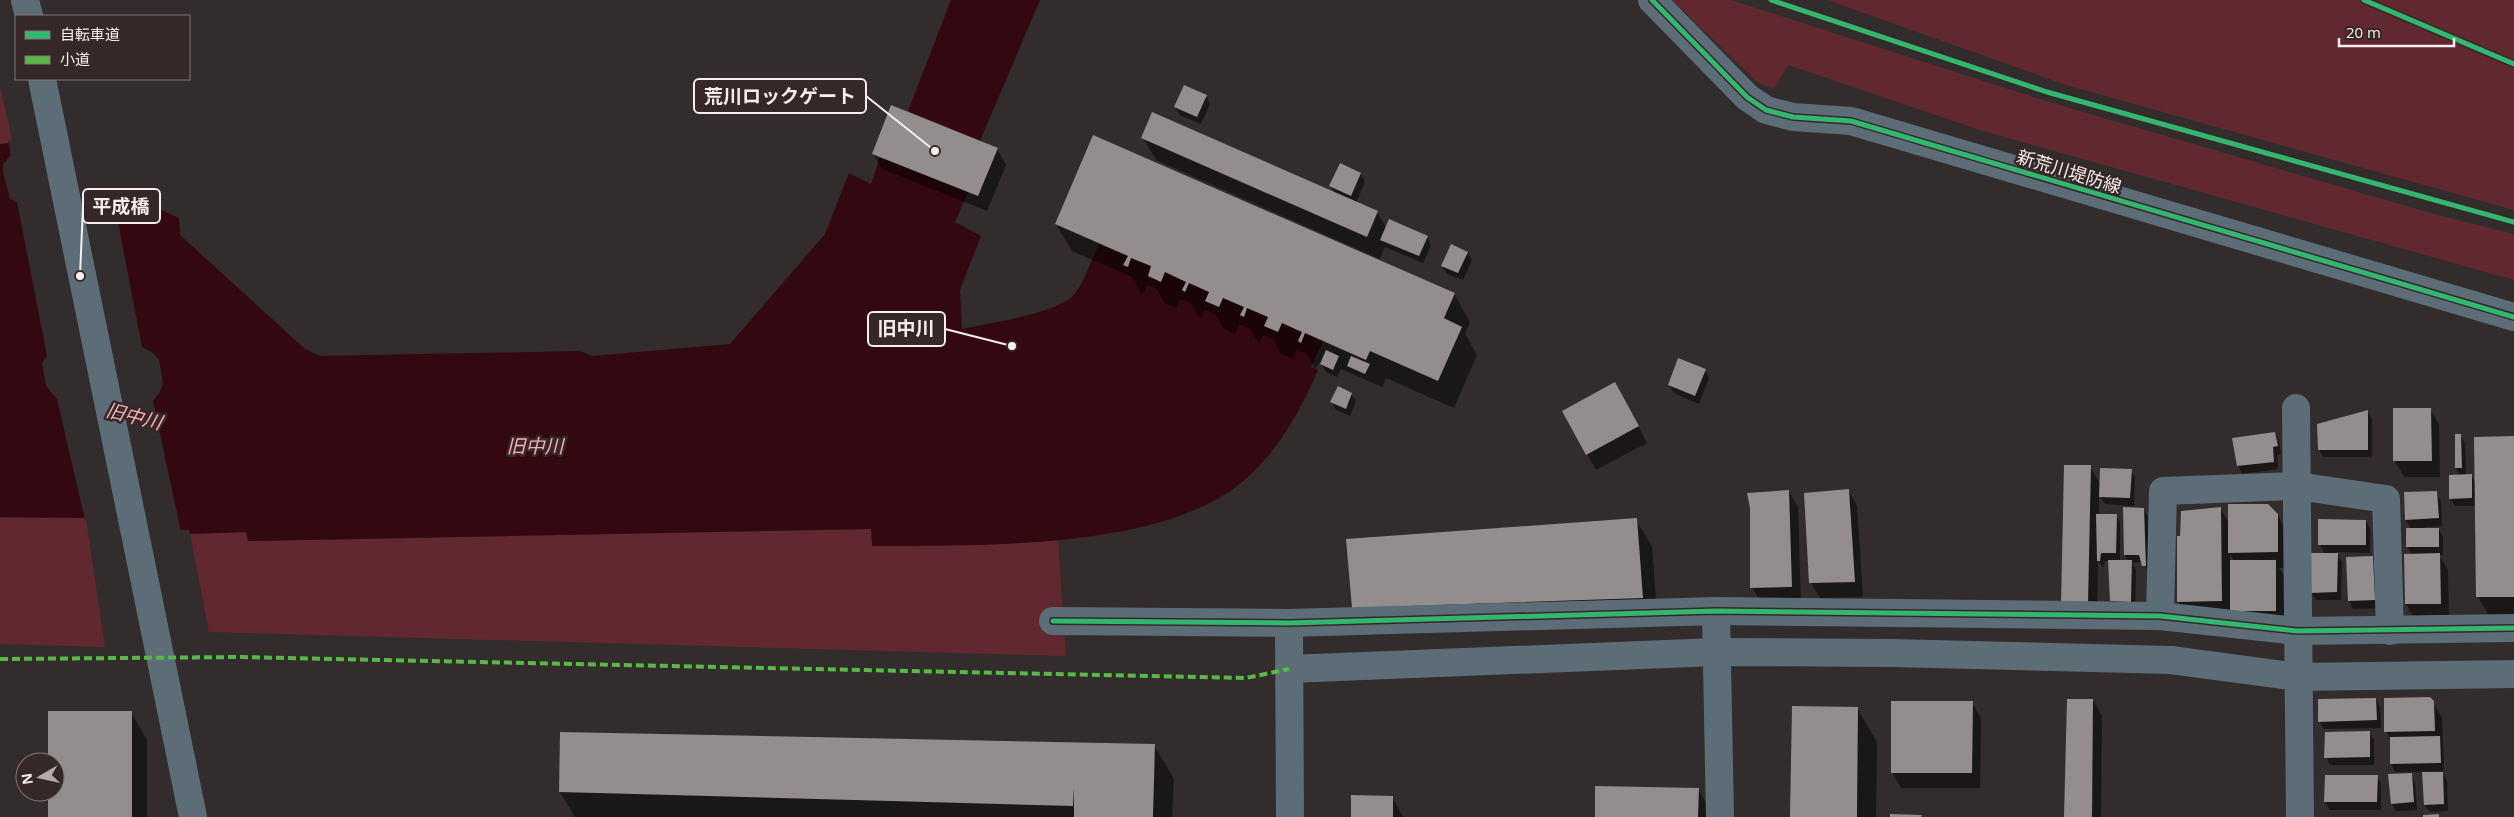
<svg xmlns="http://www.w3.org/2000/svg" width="2514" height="817" font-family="'Open Sans','Noto Sans JP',sans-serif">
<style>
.green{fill:#62282f}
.water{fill:#330810}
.pier{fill:#322c2c}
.shadow{fill:#0007;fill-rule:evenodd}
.building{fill:#938d8d}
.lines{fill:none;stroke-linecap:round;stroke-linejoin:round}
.minor{stroke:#5c6d78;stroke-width:28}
.quiet{stroke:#58b947;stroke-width:4;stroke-dasharray:8 4;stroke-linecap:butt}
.cycleway-casing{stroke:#362828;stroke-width:8}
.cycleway{stroke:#33b770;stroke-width:5}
.labels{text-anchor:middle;stroke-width:5;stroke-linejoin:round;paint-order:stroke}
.street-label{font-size:18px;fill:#f8eeee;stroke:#362828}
.water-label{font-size:19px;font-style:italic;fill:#fcaeb3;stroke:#362828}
.leader{fill:none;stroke:#f8eeee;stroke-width:2}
.callout-dot{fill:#f8eeee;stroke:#362828;stroke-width:2}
.callout{fill:#362828;stroke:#f8eeee;stroke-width:2}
.callout-label{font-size:19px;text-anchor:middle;font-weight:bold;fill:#f8eeee}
</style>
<rect width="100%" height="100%" fill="#322c2c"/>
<g class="green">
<path d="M1672 0H1731L2049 102 2434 214 2514 234V280L1983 131 1788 65 1774 89 1757 82Z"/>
<path d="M1827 0H2514V210L2066 85Z"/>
<path d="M0 86 13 143 0 144Z"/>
<path d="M0 518H86L105 647 0 644Z"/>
<path d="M872 529V546L980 545 1058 540 1066 656 209 632 190 534 246 532 248 541Z"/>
</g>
<g class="water">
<path d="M951 0H1040L980 141 908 111Z"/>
<path d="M13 143 179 218 180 235 305 349 320 356 580 351 592 356 730 344 825 234 849 173 871 184 880 157 968 192 955 222 981 236 960 290 962 329C987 324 1056 313 1073 296 1085 282 1091 260 1099 244L1128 256 1124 265 1127 267 1131 258 1151 266 1148 276 1161 282 1165 272 1186 282 1182 290 1185 292 1189 283 1209 292 1206 301 1219 307 1223 298 1244 307 1240 315 1243 317 1247 308 1268 317 1264 326 1278 332 1282 323 1302 332 1298 341 1301 343 1305 333 1323 341 1311 367 1318 370C1298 416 1273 461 1230 491 1144 550 974 545 872 546L871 529 248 541 246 532 190 534 189 530 152 528 86 518 0 517V144Z"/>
</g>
<path class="pier" d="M13 140 122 190 121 197 115 206 142 347 153 353 159 360 163 382 160 392 153 401 181 532 151 531 85 520 57 399 46 386 42 363 47 356 17 202 10 199 3 172V164L11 155 8 141Z"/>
<g class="shadow">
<path d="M1206 96 1210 104 1201 124 1180 115 1175 107Z"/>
<path d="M1143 138 1335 194 1331 186 1361 174 1365 182 1356 203 1377 212 1387 229 1427 237 1431 245 1423 263 1385 247 1380 259 1156 160Z"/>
<path d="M997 149 1006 165 987 211 882 169 873 154Z"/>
<path d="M1056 224 1454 294 1470 322 1465 334 1477 355 1454 408 1386 378 1382 387 1341 369 1337 377 1326 372 1320 362 1315 369 1307 354 1297 350 1294 359 1281 354 1273 339 1263 335 1259 344 1250 329 1239 324 1235 334 1223 328 1215 314 1205 310 1201 318 1199 317 1191 304 1180 299 1177 308 1165 303 1156 288 1147 285 1143 294 1141 293 1132 277 1072 251Z"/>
<path d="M1467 253 1472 260 1463 280 1447 274 1442 266Z"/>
<path d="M1705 370 1709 378 1699 404 1674 393 1669 385Z"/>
<path d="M1351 394 1356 401 1350 416 1336 410 1332 402Z"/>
<path d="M1624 399 1647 443 1596 470 1564 412Z"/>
<path d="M2395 409H2430L2439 425 2440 477H2404L2395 461Z"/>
<path d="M2368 412 2372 419V457H2323L2319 449Z"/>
<path d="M2275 433 2279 441 2281 454 2277 455 2278 469 2242 474 2238 466Z"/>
<path d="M2460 435 2465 443 2466 475H2471L2476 484 2514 438V625L2494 624 2478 597 2477 506H2455L2450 498 2460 476 2456 468Z"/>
<path d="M2090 467 2101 485 2131 470 2135 478 2134 506 2105 504 2099 494V516L2116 515 2120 523V562H2129L2125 555 2124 509H2143L2148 517 2149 573 2142 562 2132 563 2136 570 2135 609H2116L2111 601 2109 561H2105L2103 568 2098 560 2097 620 2072 619Z"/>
<path d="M1848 490 1857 506 1863 597 1820 598 1811 583Z"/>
<path d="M1789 491 1798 507 1801 602 1761 603 1752 587Z"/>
<path d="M2436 493 2441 501 2442 526 2425 527V529H2439L2443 537V555H2439L2448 570 2449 619H2415L2406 604 2412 555 2407 546 2411 529 2406 520Z"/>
<path d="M2220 508 2229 523 2277 514 2286 531 2287 568H2279L2285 577 2284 627 2188 617 2178 601ZM2230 554 2234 561H2230Z"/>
<path d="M1636 520 1652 547 1658 625 1369 635 1353 608Z"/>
<path d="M2366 521 2370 529V553L2336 552 2342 562 2341 600H2316L2311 592 2325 554 2319 544Z"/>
<path d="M2373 557 2377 565 2378 608 2353 609 2349 601 2347 558Z"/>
<path d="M2376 699 2380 707 2381 728 2324 729 2319 721Z"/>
<path d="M2093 700 2102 716 2101 817H2066Z"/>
<path d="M2433 702 2442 718 2444 771 2395 772 2391 764V741L2386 732Z"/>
<path d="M1972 703 1981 718 1980 788H1901L1892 772Z"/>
<path d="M1857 708 1877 742 1876 817H1792Z"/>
<path d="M131 712 147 740V817H49V792H55V762H49Z"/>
<path d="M2369 732 2374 740V765H2330L2326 757Z"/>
<path d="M1154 745 1174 779 1172 817H575L560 792Z"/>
<path d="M2411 774 2415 782 2417 810 2396 811 2392 804Z"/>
<path d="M2443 774 2447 781 2448 811 2430 812 2425 805Z"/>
<path d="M2377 776 2381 784V810H2330L2325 802Z"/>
<path d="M1698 789 1711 811V817H1596Z"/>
<path d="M1392 797 1403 817H1352Z"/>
</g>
<g class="building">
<path d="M1184 85 1207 95 1197 117 1174 107Z"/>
<path d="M891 105 998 148 978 196 872 154Z"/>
<path d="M1152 112 1378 211 1367 237 1141 138Z"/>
<path d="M1093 135 1455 293 1444 318 1462 327 1438 381 1370 351 1366 360 1305 333 1301 343 1298 341 1302 332 1282 323 1278 332 1264 326 1268 317 1247 308 1244 317 1240 315 1244 307 1223 298 1219 307 1205 301 1209 292 1189 283 1185 292 1182 290 1186 282 1165 272 1161 282 1148 276 1151 266 1131 258 1128 267 1123 265 1128 256 1055 224Z"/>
<path d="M1340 163 1361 173 1351 196 1329 186Z"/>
<path d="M1389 219 1428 236 1419 256 1380 240Z"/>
<path d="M1451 244 1468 252 1458 273 1441 266Z"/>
<path d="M1326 350 1339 356 1333 370 1320 364Z"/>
<path d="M1351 356 1370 364 1365 374 1347 366Z"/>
<path d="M1678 358 1706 369 1695 396 1668 385Z"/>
<path d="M1615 382 1639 426 1586 455 1562 411Z"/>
<path d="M1338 386 1352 393 1346 409 1330 402Z"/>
<path d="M2393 408H2431L2432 461H2393Z"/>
<path d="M2368 410V450H2318L2317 424Z"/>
<path d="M2275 432 2278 446 2273 447 2274 462 2237 466 2232 438Z"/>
<path d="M2455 434H2461L2462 468H2455Z"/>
<path d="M2514 436V597H2476L2474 437Z"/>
<path d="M2064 465H2091L2088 604 2061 603Z"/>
<path d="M2100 468 2132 469 2130 498 2099 497Z"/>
<path d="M2472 474V498L2449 499V475Z"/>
<path d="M1849 489 1855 582 1809 583 1804 493Z"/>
<path d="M1789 490 1792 587 1750 588V508L1747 493Z"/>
<path d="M2437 491 2439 518 2405 520 2404 492Z"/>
<path d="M2228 504H2268L2278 514V552L2228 553Z"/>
<path d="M2123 507 2144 508 2146 566H2142L2139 555H2124Z"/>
<path d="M2221 507 2222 601 2177 602V536H2180L2181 511Z"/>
<path d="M2096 514H2117L2116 553H2101L2100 561H2097Z"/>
<path d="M1637 518 1643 598 1352 608 1346 539Z"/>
<path d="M2318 519 2366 520V545H2318Z"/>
<rect x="2406" y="528" width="33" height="19"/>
<path d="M2311 553H2338L2337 592 2310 593Z"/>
<path d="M2440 553 2441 604H2405L2404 554Z"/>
<path d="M2373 556 2375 600 2348 601 2346 557Z"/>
<path d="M2108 560H2132L2131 602 2110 601Z"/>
<rect x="2230" y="560" width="46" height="51"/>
<path d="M2430 697 2434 701 2435 731 2384 732V698Z"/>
<path d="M2376 698 2377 720 2318 722V699Z"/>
<path d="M2067 699H2093L2092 817H2064Z"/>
<path d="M1891 701H1973L1972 773H1891Z"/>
<path d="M1792 706 1858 707 1857 817H1790Z"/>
<path d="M48 711H132V817H48V792H55V762H48Z"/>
<path d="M2370 731V757L2324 758 2325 732Z"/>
<path d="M560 732 1155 744 1153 817H1074V788L1073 806 559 792Z"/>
<path d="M2440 736 2441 763 2390 764V737Z"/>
<path d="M2422 772H2443L2444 804 2424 805Z"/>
<path d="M2412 773 2414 802 2391 804 2388 774Z"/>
<path d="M2325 775H2378L2377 802H2324Z"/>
<path d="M1595 786 1699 788 1698 817H1595Z"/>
<path d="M1351 795 1393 796V817H1351Z"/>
<path d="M1890 814 1922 815 1921 817H1890Z"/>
<path d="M2439 814V817H2423V815Z"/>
</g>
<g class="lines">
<g class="minor">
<path d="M25 0 29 16"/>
<path d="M1652 0 1747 97 1766 110 1793 117 1851 121 2514 317"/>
<path d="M42 79 193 817"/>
<path d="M2296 408 2300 817"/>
<path d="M1716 611 1720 817"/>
<path d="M2160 616 2163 491 2297 486 2386 499 2390 631"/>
<path d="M1053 621 1289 623 1716 611 2160 616 2297 631 2514 628"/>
<path d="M1289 623 1290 817"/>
<path d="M1289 669 1716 652 1892 653 2171 660 2298 677 2514 674"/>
</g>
<path class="quiet" d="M0 659 241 657 1246 678 1289 669"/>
<defs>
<g id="cycleway">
<path d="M1652 0 1747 97 1766 110 1793 117 1851 121 2514 317"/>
<path d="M1771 0 2047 92 2514 222"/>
<path d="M2364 0 2514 64"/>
<path d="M1053 621 1289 623 1716 611 2160 616 2297 631 2514 628"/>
</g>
</defs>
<use href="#cycleway" class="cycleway-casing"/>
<use href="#cycleway" class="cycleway"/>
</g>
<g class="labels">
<g class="street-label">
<text transform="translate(2069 172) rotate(17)" y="6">新荒川堤防線</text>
</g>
<g class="water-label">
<text transform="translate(134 416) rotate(14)" y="7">旧中川</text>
<text x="535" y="453">旧中川</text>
</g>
</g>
<path class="leader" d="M935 151L866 96M80 276L83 206M1012 346L945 329"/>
<g class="callout-dot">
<circle cx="935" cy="151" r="5"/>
<circle cx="80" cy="276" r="5"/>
<circle cx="1012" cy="346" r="5"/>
</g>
<g class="callout">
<rect x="694" y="79" width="172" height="34" rx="5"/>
<rect x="83" y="189" width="77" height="34" rx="5"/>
<rect x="868" y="312" width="77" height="34" rx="5"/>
</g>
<g class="callout-label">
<text x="780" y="103">荒川ロックゲート</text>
<text x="121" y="213">平成橋</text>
<text x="906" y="335">旧中川</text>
</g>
<rect x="15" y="15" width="175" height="65" fill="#362828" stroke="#847777"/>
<rect x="25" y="31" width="25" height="8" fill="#33b770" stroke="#847777"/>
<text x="60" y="40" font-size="15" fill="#f8eeee">自転車道</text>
<rect x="25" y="56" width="25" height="8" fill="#58b947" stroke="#847777"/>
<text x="60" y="65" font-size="15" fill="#f8eeee">小道</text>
<g transform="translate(40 777) rotate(261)"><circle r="24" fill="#362828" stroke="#847777"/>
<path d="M0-4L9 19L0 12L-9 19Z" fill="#b3aaaa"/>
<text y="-8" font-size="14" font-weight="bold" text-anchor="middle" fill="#f8eeee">N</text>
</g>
<path d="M2339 38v8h115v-8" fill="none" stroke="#f8eeee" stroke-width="2.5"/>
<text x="2346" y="38" font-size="15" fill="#f8eeee" stroke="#362828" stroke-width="4" paint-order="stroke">20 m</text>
</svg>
